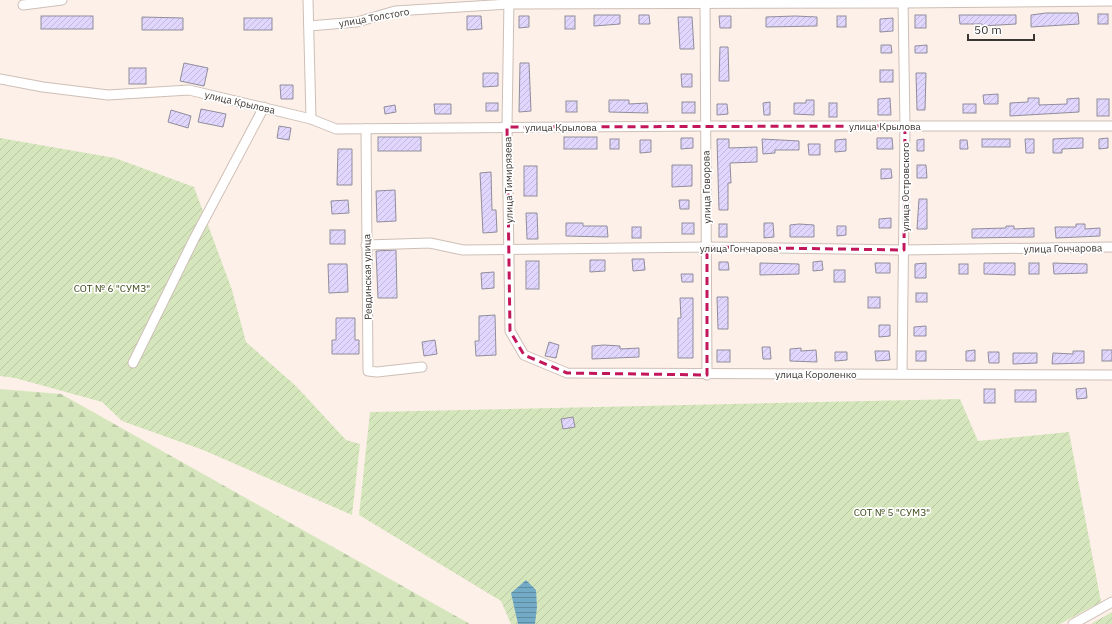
<svg xmlns="http://www.w3.org/2000/svg" width="1112" height="624" font-family="'IBM Plex Sans',sans-serif">
<style>
.forest{fill:url(#forest-firs)}
.garden{fill:url(#garden-furrows)}
.water{fill:url(#water-rules)}
.building{fill:url(#building-hatch);stroke:#918d9b}
.lines{fill:none;stroke-linecap:round;stroke-linejoin:round}
.street-casing{stroke:#cebfb6;stroke-width:11}
.street{stroke:#fff;stroke-width:9}
.marked{fill:none;stroke:#c2185b;stroke-width:3;stroke-dasharray:8 5;stroke-linejoin:round}
.labels{text-anchor:middle;stroke-width:3.5;stroke-linejoin:round;paint-order:stroke}
.street-label{font-size:10px;fill:#3c3632;stroke:#fff}
.park-label{font-size:10px;fill:#33430c;stroke:#fff}
</style>
<defs>
<pattern id="forest-firs" width="22" height="20" patternUnits="userSpaceOnUse"><rect width="22" height="20" fill="#d6e6bc"/><path d="M5 1l3.5 6h-7zM16 11l3.5 6h-7z" fill="#b9c6a2"/></pattern>
<pattern id="garden-furrows" width="10" height="10" patternUnits="userSpaceOnUse"><rect width="10" height="10" fill="#d6e6bc"/><path d="M-1 1l2-2M0 10L10 0M9 11l2-2" fill="none" stroke="#b9c6a2"/></pattern>
<pattern id="water-rules" width="6" height="5" patternUnits="userSpaceOnUse"><rect width="6" height="5" fill="#73abc6"/><path d="M0 2.5h6" fill="none" stroke="#608ca1"/></pattern>
<pattern id="building-hatch" width="6" height="6" patternUnits="userSpaceOnUse"><rect width="6" height="6" fill="#e1d6fe"/><path d="M-1 1l2-2M0 6l6-6M5 7l2-2" fill="none" stroke="#c2b8da"/></pattern>
</defs>
<rect width="100%" height="100%" fill="#fdf0e9"/>
<path class="forest" d="M0 389 61 394 470 624H0Z"/>
<g class="garden">
<path d="M0 138 115 158 194 187 232 290 246 342 296 386 346 440 360 444 352 515 203 450 122 421 102 402 15 378 0 376Z"/>
<path d="M960 399 978 441 1069 432 1101 602 1060 624H511L501 601 359 515 370 412Z"/>
<path d="M1112 612V624H1091Z"/>
</g>
<path class="water" d="M526 580 536 590 537 607 535 624H518L511 593Z"/>
<g class="building">
<path d="M1046 13H1078L1079 24 1031 27V15Z"/>
<rect x="1098" y="14" width="10" height="10"/>
<path d="M594 15H620V24L594 26Z"/>
<path d="M639 15H649L650 24H639Z"/>
<rect x="915" y="15" width="11" height="13"/>
<path d="M959 15H1016V24L982 26V24H960Z"/>
<rect x="41" y="16" width="52" height="13"/>
<path d="M467 16H481L482 29 467 30Z"/>
<path d="M519 16H529V27L519 28Z"/>
<rect x="565" y="16" width="10" height="13"/>
<path d="M719 16H731V28H720Z"/>
<path d="M795 16 817 17V26L766 27V17Z"/>
<rect x="837" y="16" width="9" height="11"/>
<path d="M142 17 183 18V30H142Z"/>
<path d="M678 17H692L694 49H680Z"/>
<rect x="244" y="18" width="28" height="12"/>
<path d="M893 18V31L880 32V19Z"/>
<path d="M881 45H891L892 53H881Z"/>
<path d="M927 45V53H915V46Z"/>
<path d="M720 47H728L729 81H719Z"/>
<path d="M184 63 208 68 204 86 180 81Z"/>
<path d="M520 63H529L531 111 519 112Z"/>
<rect x="129" y="68" width="17" height="16"/>
<rect x="880" y="70" width="13" height="12"/>
<path d="M483 73H498V86L483 87Z"/>
<path d="M916 73H926L925 110H917Z"/>
<path d="M681 74H692V87H682Z"/>
<path d="M280 85H293V99H281Z"/>
<path d="M998 94V104H984L983 95Z"/>
<path d="M890 98 891 115H878V99Z"/>
<path d="M1028 98H1039V105L1067 104V99L1079 98V112L1010 116V103L1028 102Z"/>
<rect x="1097" y="99" width="12" height="17"/>
<path d="M609 100H629V104L647 103 648 113 609 112Z"/>
<path d="M806 100H814V115L794 114V103H806Z"/>
<rect x="566" y="101" width="11" height="11"/>
<rect x="682" y="102" width="13" height="11"/>
<path d="M770 102V115H764L763 103Z"/>
<rect x="486" y="103" width="12" height="8"/>
<rect x="829" y="103" width="8" height="14"/>
<path d="M434 104H451V114H435Z"/>
<path d="M717 104H727L728 114 717 115Z"/>
<rect x="963" y="104" width="13" height="9"/>
<path d="M395 105 396 112 385 114 384 107Z"/>
<path d="M201 109 226 114 223 127 198 122Z"/>
<path d="M171 110 191 116 188 128 168 122Z"/>
<path d="M279 126 291 128 289 140 277 138Z"/>
<rect x="378" y="137" width="43" height="14"/>
<rect x="564" y="137" width="33" height="12"/>
<path d="M681 138H693V148L681 149Z"/>
<path d="M877 138H892L893 149H877Z"/>
<path d="M1073 138H1083V148L1062 149V153H1053V139Z"/>
<path d="M1108 138V148L1099 149V139Z"/>
<rect x="610" y="139" width="9" height="10"/>
<path d="M717 139H729V148L757 147V162L730 163 731 183H728V210H719Z"/>
<path d="M762 139 799 141V150H775V153L763 154Z"/>
<path d="M846 139V151L835 152V140Z"/>
<path d="M924 139V151H917V140Z"/>
<rect x="982" y="139" width="28" height="8"/>
<path d="M1025 139H1034V153H1026Z"/>
<path d="M640 140H651V152L640 153Z"/>
<path d="M960 140H967L968 149H960Z"/>
<path d="M808 144H820V155H809Z"/>
<path d="M338 149H352V185H337Z"/>
<path d="M672 165H692V186L672 187Z"/>
<path d="M917 165H926L927 178H917Z"/>
<rect x="524" y="166" width="13" height="30"/>
<path d="M881 169H891L892 178 881 179Z"/>
<path d="M491 172 492 210H496L497 232 483 233 480 173Z"/>
<path d="M395 190 396 221 377 222 376 191Z"/>
<path d="M919 199H927V229H917Z"/>
<path d="M348 200 349 213 332 214 331 201Z"/>
<path d="M679 200H689V209H680Z"/>
<path d="M526 213H537L538 239H527Z"/>
<path d="M891 218V228H879V219Z"/>
<path d="M566 223H583V226H607L608 237 566 236Z"/>
<rect x="682" y="223" width="12" height="11"/>
<path d="M764 223H773L774 237 764 238Z"/>
<rect x="719" y="224" width="8" height="13"/>
<path d="M799 224 814 225V237H790V225Z"/>
<path d="M1076 224H1085V229L1100 228V236L1056 238 1055 227H1076Z"/>
<path d="M837 226H846V235L837 236Z"/>
<path d="M1006 226H1014V229L1034 228V237L972 238V229L1006 228Z"/>
<rect x="632" y="227" width="9" height="11"/>
<rect x="330" y="230" width="15" height="14"/>
<path d="M396 250 397 298H378L376 251Z"/>
<path d="M632 259H644L645 270 633 271Z"/>
<path d="M590 260H605V271L590 272Z"/>
<rect x="526" y="261" width="13" height="28"/>
<path d="M822 261 823 270 813 271V262Z"/>
<path d="M719 262H728L729 270H719Z"/>
<path d="M760 263 799 264V274L760 275Z"/>
<path d="M875 263H890V273H876Z"/>
<path d="M926 263V278H915V264Z"/>
<path d="M984 263H1015V275L984 274Z"/>
<rect x="1029" y="263" width="10" height="11"/>
<path d="M1053 263 1087 264V273L1054 274Z"/>
<path d="M328 264H347L348 292 329 293Z"/>
<rect x="959" y="264" width="9" height="10"/>
<rect x="834" y="270" width="11" height="12"/>
<path d="M494 272V288L482 289 481 273Z"/>
<path d="M681 274H693V282H682Z"/>
<rect x="916" y="293" width="11" height="9"/>
<path d="M717 297H728V329H718Z"/>
<rect x="868" y="297" width="12" height="11"/>
<path d="M680 298H693V358H678V318H681Z"/>
<path d="M495 315 496 355 476 356 475 341H479V316Z"/>
<path d="M336 318H355V340H359V354H332V340H336Z"/>
<path d="M879 325H890V336L879 337Z"/>
<path d="M926 326V336H914V327Z"/>
<path d="M435 340 437 354 424 356 422 342Z"/>
<path d="M549 342 559 345 556 358 545 356Z"/>
<path d="M604 345 620 346V349L639 348V357L592 359V346Z"/>
<path d="M762 347H770L771 359H763Z"/>
<path d="M801 348V351L816 350 817 362 790 361V349Z"/>
<rect x="717" y="350" width="13" height="12"/>
<path d="M975 350V361H966V351Z"/>
<rect x="1102" y="350" width="10" height="11"/>
<path d="M875 351H889L890 360 876 361Z"/>
<rect x="916" y="351" width="10" height="10"/>
<path d="M1073 351H1084V363L1052 364 1053 353 1073 354Z"/>
<path d="M835 352H847V360L835 361Z"/>
<path d="M988 352H999V363H989Z"/>
<path d="M1013 353H1037V363L1013 364Z"/>
<path d="M1086 388 1087 398 1077 399 1076 389Z"/>
<rect x="984" y="389" width="11" height="14"/>
<rect x="1015" y="390" width="21" height="12"/>
<path d="M573 417 575 427 563 429 561 419Z"/>
</g>
<g class="lines">
<defs>
<g id="street">
<path d="M308 0 311 119"/>
<path d="M509 0 507 127 510 331 524 355 567 373 1112 375"/>
<path d="M705 0 707 375"/>
<path d="M23 5 62 0"/>
<path d="M309 26 357 22 395 11 509 4 903 3 1112 1"/>
<path d="M0 79 43 87 108 95 189 90 311 119 336 129 706 126H1112"/>
<path d="M366 129 368 371 377 372 422 367"/>
<path d="M366 245 430 243 463 250 707 247 904 250 1112 247"/>
<path d="M133 363 194 239 264 107"/>
<path d="M902 373 905 126 903 0"/>
<path d="M1073 624 1112 602"/>
</g>
</defs>
<use href="#street" class="street-casing"/>
<use href="#street" class="street"/>
</g>
<path class="marked" d="M905 126 904 250 707 247V375L567 373 524 355 510 331 507 127Z"/>
<g class="labels">
<g class="street-label">
<text transform="translate(374 17) rotate(-10)" y="4">улица Толстого</text>
<text transform="translate(240 102) rotate(13)" y="4">улица Крылова</text>
<text x="885" y="130">улица Крылова</text>
<text x="561" y="131">улица Крылова</text>
<text transform="translate(508 180) rotate(-91)" y="4">улица Тимирязева</text>
<text transform="translate(706 187) rotate(-91)" y="4">улица Говорова</text>
<text transform="translate(905 187) rotate(-90)" y="4">улица Островского</text>
<text x="739" y="252">улица Гончарова</text>
<text transform="translate(1063 248) rotate(-1)" y="4">улица Гончарова</text>
<text transform="translate(367 277) rotate(-91)" y="4">Ревдинская улица</text>
<text x="816" y="378">улица Короленко</text>
</g>
<g class="park-label">
<text x="112" y="292">СОТ № 6 "СУМЗ"</text>
<text x="892" y="516">СОТ № 5 "СУМЗ"</text>
</g>
</g>
<path d="M968 34v6h66v-6" fill="none" stroke="#3c3632" stroke-width="2"/>
<text x="974" y="34" font-size="12" fill="#3c3632" stroke="#ffffff" stroke-width="3" paint-order="stroke">50 m</text>
</svg>
